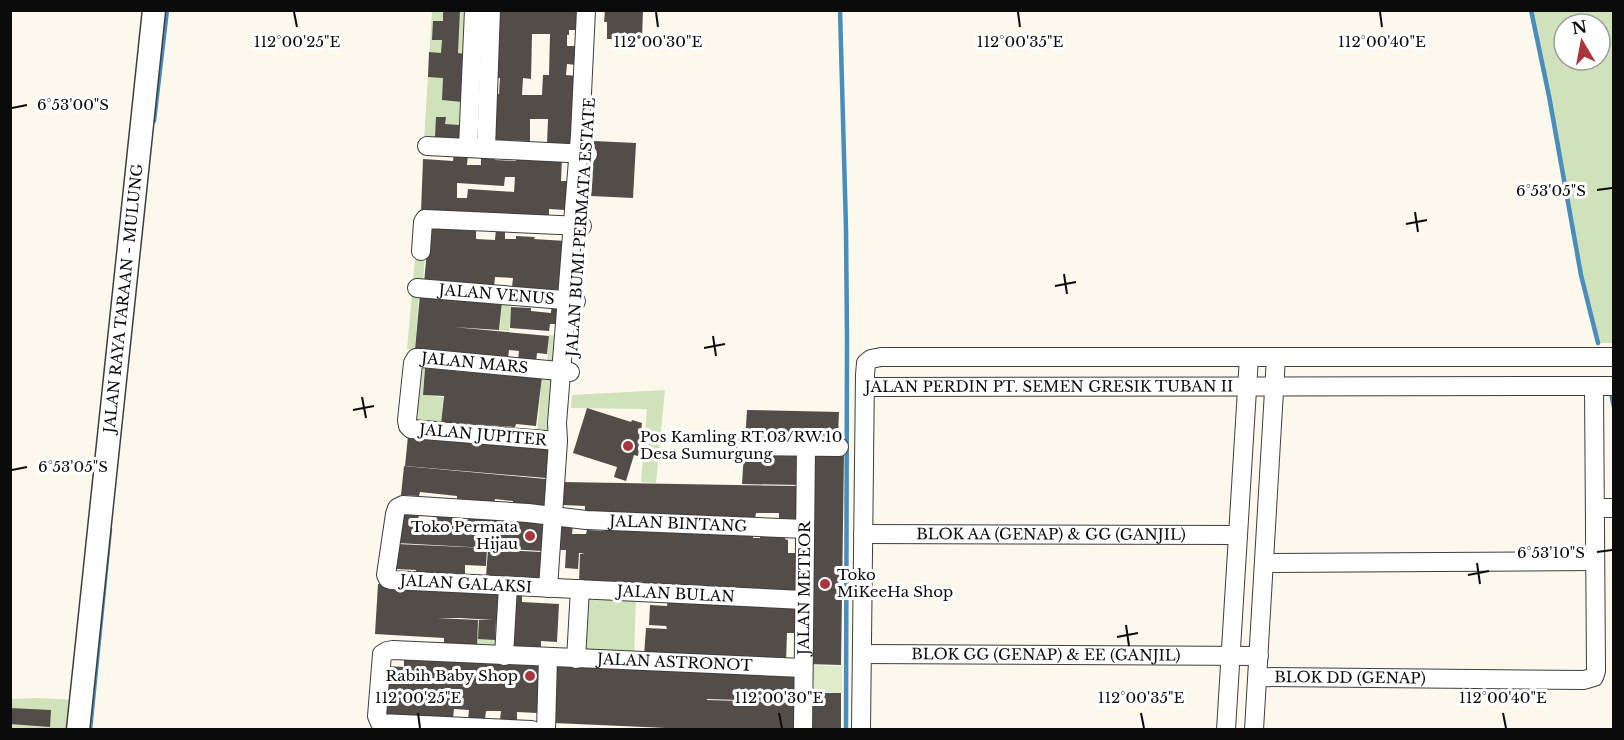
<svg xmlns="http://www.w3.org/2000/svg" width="1624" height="740" font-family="'Libre Baskerville',serif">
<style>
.green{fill:#cfe2ba;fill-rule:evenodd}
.pitch{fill:#e0ebcb}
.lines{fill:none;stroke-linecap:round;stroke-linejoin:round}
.stream{stroke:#488dbb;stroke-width:4.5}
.building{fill:#524d49;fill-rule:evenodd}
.minor-casing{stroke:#3e3e3e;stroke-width:20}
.tertiary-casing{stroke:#3e3e3e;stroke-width:25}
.minor{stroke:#fff;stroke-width:18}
.tertiary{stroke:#fff;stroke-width:22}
.ticks{fill:none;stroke:#0b0b0b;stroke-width:2}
.poi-dot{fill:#a9363c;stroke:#fff;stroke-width:2}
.labels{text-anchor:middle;stroke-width:6;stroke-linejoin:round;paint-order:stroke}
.street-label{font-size:15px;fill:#0b0b0b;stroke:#fff}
.poi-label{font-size:15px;fill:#0b0b0b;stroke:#fff;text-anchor:start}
.ticks-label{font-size:15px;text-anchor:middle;fill:#0b0b0b;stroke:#fff;stroke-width:6;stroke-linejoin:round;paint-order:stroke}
</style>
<rect width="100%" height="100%" fill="#fcf9ec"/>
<g class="green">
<path d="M432 11H468L463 142 424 140Z"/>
<path d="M1531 11H1613V343H1598L1581 275 1549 96ZM1564 24H1600V60H1564Z"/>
<path d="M418 223 427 224 423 283 413 282Z"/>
<path d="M412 294H419L415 350 407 349Z"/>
<path d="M502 302H512L509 331 500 330Z"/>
<path d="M549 335 558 336 556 366H547Z"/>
<path d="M417 363 425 364 423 395 443 397 441 424 411 422Z"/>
<path d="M542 376 555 378 550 434 537 433Z"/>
<path d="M665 390 656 483 641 482 647 409 571 408 572 395Z"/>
<path d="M584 594 636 597 634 657 581 655Z"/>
<path d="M478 620 501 621 499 650 477 648Z"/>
<path d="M39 698 75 700 71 729H11L10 699Z"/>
</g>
<path class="pitch" d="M807 665 842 666V693L806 692Z"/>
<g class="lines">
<g class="stream">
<path d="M840 10 846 229 847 338 846 730"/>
<path d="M1531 10 1549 96 1581 275 1598 343"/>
<path d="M154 121 167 10"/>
<path d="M1611 393 1614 407"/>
<path d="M90 730 110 529"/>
</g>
</g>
<g class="building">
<path d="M443 10H460L458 53 465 54 462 102 442 100 443 78 428 77 429 52 441 53 442 40H432L433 21H443Z"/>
<path d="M500 10 577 12V30H569V35H567V46H578L577 65 567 64 566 75 577 76 575 145 547 144 548 119H530V141L494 140 496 94H499L500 78H496L497 33H500ZM532 34H550L549 75H543L542 95H522L523 78 531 79Z"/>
<path d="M605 10H643L642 39H607V22H604Z"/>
<path d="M436 117H446L445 124 459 125V138L435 137Z"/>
<path d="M594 141 636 143 633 198 591 196Z"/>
<path d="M454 153H468L467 165H481V154H495V160L516 161 517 155 562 157 561 181H568L566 210 549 209V218L421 212 423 159 453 161ZM505 177H515L514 192 468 189 467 198H457V183L504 186Z"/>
<path d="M429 228 476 231V239L495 240 496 229H505V239H516V236L535 237 534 239 566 241 562 290 512 287 513 278 495 277 494 287 424 283Z"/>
<path d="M420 294 502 302 499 330 453 327 549 336 547 354 537 353 536 362 518 360 519 351 509 350 508 358 415 350Z"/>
<path d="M552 303 561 304 559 324H550L549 331 510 328 511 307 531 308V311L551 313Z"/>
<path d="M425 368 477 373V370L542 377 536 426 516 424 515 427 458 423 457 426 441 424 444 396 423 395Z"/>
<path d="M587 408 631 422 632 420 642 423 638 456 634 455 626 481 614 477 617 467 573 453Z"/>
<path d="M747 410 839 412 838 436 802 435V440H745Z"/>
<path d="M408 436 548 448 546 478 405 466Z"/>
<path d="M744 452H801L800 485 742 484Z"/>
<path d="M811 453H844L841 665 807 664Z"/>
<path d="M404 466 546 479 544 506 513 504V501L495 499 494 503 457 500V496L420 492 419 496 401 495Z"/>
<path d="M563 482 798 486V520L779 519V513H756L755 519 585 514V506L563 505Z"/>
<path d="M401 511 419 512 418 524 434 525 435 512 453 513 452 526 467 527 468 515 543 522 542 551 397 543Z"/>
<path d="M561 525H573L572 534H586L587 530 604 531V525L753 533V538H760V533L785 534V539L788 540V553H797L796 594 579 584 580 554 585 553H579L578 569 565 568 566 550H559Z"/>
<path d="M397 544 487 548 486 566 465 565V574L416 572V570L396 569Z"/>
<path d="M488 549 541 552 539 581 486 577Z"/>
<path d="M378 584 503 590 501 620H496L495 640 478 639 479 620H493L460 618H437L478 620 477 648 444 646V638L375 634Z"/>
<path d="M512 592H522V602L559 604 557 642 541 641V652L509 650Z"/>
<path d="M668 599 797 606 796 633H787L786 662 644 656 646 628 667 629 666 626 649 625 650 605 667 606Z"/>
<path d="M404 656 541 662 537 713 517 712V720H500L501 711H486L485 719H468L469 710 454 709 453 718 382 716 386 666 404 667Z"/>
<path d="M556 662 797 673 796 702 776 703H797L796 730H711L554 723ZM707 699 774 701V702L707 700Z"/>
<rect x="807" y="693" width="34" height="37"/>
<path d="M10 708 51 710 50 727 10 724Z"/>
</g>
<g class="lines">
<defs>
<g id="minor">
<path d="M427 146 588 154"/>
<path d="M468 148 474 10"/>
<path d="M486 149 491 10"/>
<path d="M421 251 423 222 425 219 582 226"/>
<path id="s1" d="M417 288 576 301"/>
<path id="s2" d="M865 387 1614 386"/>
<path id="s3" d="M558 441 411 429 408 426 407 420 413 363 416 358H421L570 372"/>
<path d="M746 446 839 447"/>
<path d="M1595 508H1614"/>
<path id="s4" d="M863 534 1238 535"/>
<path d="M1264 563 1595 561"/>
<path d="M548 588 558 441 557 423 580 135 586 10"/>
<path id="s5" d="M803 600 391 580 388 579 386 575 395 514 397 508 403 505 528 513 586 520 805 529"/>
<path id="s6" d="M862 654 1259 656"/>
<path d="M504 656 508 586"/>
<path d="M576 659 580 589"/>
<path id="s7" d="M1258 677 1584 680 1594 677 1596 671 1594 386"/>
<path id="s8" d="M532 730 380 723 377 716 382 654 387 651 393 650 803 668"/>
<path d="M546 730 548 658"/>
<path id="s9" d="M803 730 806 447"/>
<path d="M861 730 865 375 866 363 871 359 881 357H1614"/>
<path d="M1226 730 1249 357"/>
<path d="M1254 730 1276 357"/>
</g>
<g id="tertiary">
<path id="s10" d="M78 730 154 10"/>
</g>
</defs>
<use href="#minor" class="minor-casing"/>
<use href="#tertiary" class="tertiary-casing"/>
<use href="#minor" class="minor"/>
<use href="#tertiary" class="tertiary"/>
</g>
<path class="ticks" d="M294 12 297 27M656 12 658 27M1018 12 1020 27M1380 12 1382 27M12 108 27 105M1597 190 1612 188M1415 212 1418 232M1406 224 1427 220M1064 274 1067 294M1055 286 1076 282M713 336 716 356M704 348 725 344M362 397 366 418M353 410 374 406M12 470 27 467M1597 552 1612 550M1477 563 1480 584M1468 575 1489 571M1126 625 1129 646M1117 637 1138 633M418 713 420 728M779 713 782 728M1141 713 1144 728M1503 713 1506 728"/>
<g class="poi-dot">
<circle cx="628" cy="446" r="6"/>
<circle cx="530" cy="536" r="6"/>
<circle cx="825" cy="584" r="6"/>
<circle cx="530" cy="676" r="6"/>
</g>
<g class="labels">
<g class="street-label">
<text transform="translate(581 227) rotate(-86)" y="5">JALAN BUMI PERMATA ESTATE</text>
<text dy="5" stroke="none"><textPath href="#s1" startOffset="80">JALAN VENUS</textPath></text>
<text dy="5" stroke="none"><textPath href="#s10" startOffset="434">JALAN RAYA TARAAN - MULUNG</textPath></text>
<text dy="5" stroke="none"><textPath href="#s3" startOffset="280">JALAN MARS</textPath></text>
<text dy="5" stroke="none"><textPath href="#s2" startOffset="184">JALAN PERDIN PT. SEMEN GRESIK TUBAN II</textPath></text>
<text transform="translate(483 435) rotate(5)" y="5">JALAN JUPITER</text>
<text dy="5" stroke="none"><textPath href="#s5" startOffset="771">JALAN BINTANG</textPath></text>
<text dy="5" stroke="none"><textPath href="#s4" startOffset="188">BLOK AA (GENAP) &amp; GG (GANJIL)</textPath></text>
<text transform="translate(466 584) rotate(3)" y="5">JALAN GALAKSI</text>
<text dy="5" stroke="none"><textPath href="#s9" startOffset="142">JALAN METEOR</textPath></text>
<text transform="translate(676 594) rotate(3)" y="5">JALAN BULAN</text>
<text dy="5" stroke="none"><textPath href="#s6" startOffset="184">BLOK GG (GENAP) &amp; EE (GANJIL)</textPath></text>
<text dy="5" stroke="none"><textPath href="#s8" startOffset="516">JALAN ASTRONOT</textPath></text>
<text dy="5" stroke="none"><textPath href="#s7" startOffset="92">BLOK DD (GENAP)</textPath></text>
</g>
<g class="poi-label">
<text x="640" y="442">Pos Kamling RT.03/RW.10<tspan x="640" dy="17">Desa Sumurgung</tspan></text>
<text x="518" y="532" text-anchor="end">Toko Permata<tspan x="518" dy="17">Hijau</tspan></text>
<text x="837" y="580">Toko<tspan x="837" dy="17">MiKeeHa Shop</tspan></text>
<text x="518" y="681" text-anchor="end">Rabih Baby Shop</text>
</g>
</g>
<g class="ticks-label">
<text x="297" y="47">112°00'25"E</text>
<text x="1020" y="47">112°00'35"E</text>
<text x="1382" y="47">112°00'40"E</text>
<text x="658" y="47">112°00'30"E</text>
<text x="73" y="110">6°53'00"S</text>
<text x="1551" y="196">6°53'05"S</text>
<text x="73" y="472">6°53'05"S</text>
<text x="1551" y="558">6°53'10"S</text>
<text x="418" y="703">112°00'25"E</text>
<text x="779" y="703">112°00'30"E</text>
<text x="1141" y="703">112°00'35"E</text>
<text x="1503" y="703">112°00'40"E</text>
</g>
<rect width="1624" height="740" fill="none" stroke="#0b0b0b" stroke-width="24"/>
<g transform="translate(1582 42) rotate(350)"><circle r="28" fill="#ffffff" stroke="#9d9d9d" stroke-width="1.5"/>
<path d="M0-4.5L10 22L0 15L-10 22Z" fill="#a9363c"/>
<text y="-9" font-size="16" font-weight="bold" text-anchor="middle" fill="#0b0b0b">N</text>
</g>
</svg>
